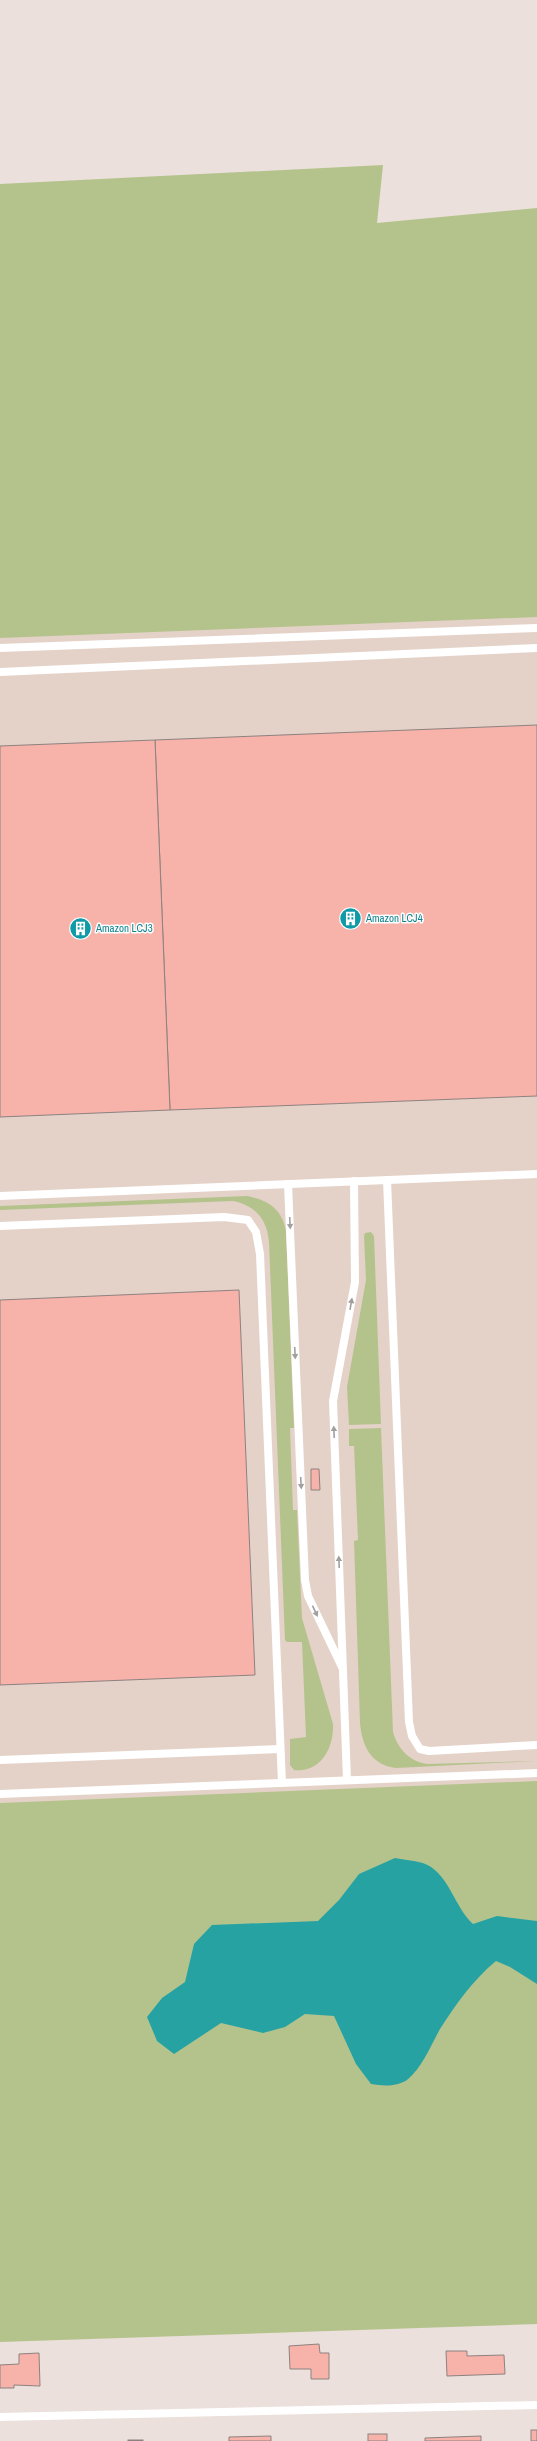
<svg xmlns="http://www.w3.org/2000/svg" width="537" height="2441" font-family="'Archivo Narrow',sans-serif">
<style>
.built{fill:#e4d2c8}
.green{fill:#b4c38c}
.water{fill:#26a2a3}
.building{fill:#f7b2a9;stroke:#8d8280}
.lines{fill:none;stroke-linecap:round;stroke-linejoin:round}
.service{stroke:#fff;stroke-width:8}
.oneway{fill:#a1a09f}
.labels{text-anchor:middle;stroke-width:3;stroke-linejoin:round;paint-order:stroke}
.culture-label{font-size:11px;fill:#0d838f;stroke:#fff;text-anchor:start}
</style>
<rect width="100%" height="100%" fill="#ebe0db"/>
<path class="built" d="M537 587V1792L0 1813V617Z"/>
<g class="green">
<path d="M383 165 377 223 537 208V617L0 638V184Z"/>
<path d="M247 1196C268 1200 282 1209 286 1231L294 1428H290L293 1510H297L302 1618 333 1724C334 1748 321 1773 294 1770L290 1765V1739L306 1737 302 1642H287L285 1640 269 1242C267 1219 256 1206 233 1201L0 1210V1206Z"/>
<path d="M371 1232 374 1236 381 1424 349 1425 347 1387 366 1280 364 1236 365 1233Z"/>
<path d="M381 1428 393 1732C398 1749 409 1761 427 1764L537 1761 396 1768C371 1765 362 1746 360 1723L354 1541 358 1540 354 1446H349V1429Z"/>
<path d="M537 1781V2324L0 2342V1803Z"/>
</g>
<path class="water" d="M395 1858C405 1860 423 1861 431 1867 451 1881 455 1907 473 1924L497 1916 537 1921V1984L510 1967 496 1961C473 1980 456 2004 440 2029 431 2045 422 2068 407 2080 396 2087 383 2086 371 2084L356 2064 334 2016 305 2014 285 2027 263 2033 221 2023 174 2054 157 2041 147 2017 162 1998 185 1982 194 1944 212 1925 318 1921 339 1900 359 1874Z"/>
<g class="building">
<path d="M537 725V1096L170 1110 155 740Z"/>
<path d="M155 740 170 1110 0 1117V746Z"/>
<path d="M239 1290 255 1675 0 1685V1300Z"/>
<path d="M311 1469H319L320 1490H311Z"/>
<path d="M319 2344 320 2353H329V2379H311V2369H290L289 2346Z"/>
<path d="M446 2351H467V2356L504 2355 505 2374 447 2376Z"/>
<path d="M39 2353 40 2386 14 2385V2388H0V2365L19 2364V2354Z"/>
<rect x="531" y="2430" width="6" height="11"/>
<rect x="368" y="2434" width="19" height="7"/>
<path d="M271 2436V2441H229V2437Z"/>
<path d="M481 2436V2441H425V2438Z"/>
<rect x="128" y="2440" width="15" height="1"/>
</g>
<g class="lines">
<g class="service">
<path d="M0 648 537 628"/>
<path d="M0 672 537 648"/>
<path d="M387 1180 409 1722 412 1736 420 1749 429 1751 537 1745"/>
<path d="M288 1184 305 1580 308 1596 342 1667"/>
<path d="M0 1196 537 1174"/>
<path d="M0 1226 224 1217 248 1220 256 1232 260 1254 282 1783"/>
<path d="M0 1760 280 1749"/>
<path d="M347 1780 333 1401 355 1282 354 1181"/>
<path d="M0 1794 537 1773"/>
<path d="M0 2417 537 2405"/>
</g>
</g>
<defs><path id="oneway-solid" d="M-6-.8H1V-3.2L6.5 0L1 3.2V.8H-6Z"/></defs>
<g class="oneway">
<use href="#oneway-solid" transform="translate(290 1223) rotate(87)"/>
<use href="#oneway-solid" transform="translate(351 1304) rotate(-80)"/>
<use href="#oneway-solid" transform="translate(295 1353) rotate(87)"/>
<use href="#oneway-solid" transform="translate(334 1432) rotate(-92)"/>
<use href="#oneway-solid" transform="translate(301 1483) rotate(87)"/>
<use href="#oneway-solid" transform="translate(339 1562) rotate(-92)"/>
<use href="#oneway-solid" transform="translate(315 1611) rotate(65)"/>
</g>
<defs>
<symbol id="building-disc" viewBox="-11 -11 22 22"><circle r="9.5" fill="#0f9aa8" stroke="#fff"/><path d="M-4-6H4V6H1V3H-1V6H-4ZM-2.5-4.3h1.7v1.8h-1.7ZM.8-4.3h1.7v1.8H.8ZM-2.5-1h1.7V.8h-1.7ZM.8-1h1.7V.8H.8Z" fill="#fff"/></symbol>
</defs>
<g fill-rule="evenodd">
<use href="#building-disc" x="338" y="906" width="25" height="25"/>
<use href="#building-disc" x="68" y="916" width="25" height="25"/>
</g>
<g class="labels">
<g class="culture-label">
<text x="366" y="922">Amazon LCJ4</text>
<text x="96" y="932">Amazon LCJ3</text>
</g>
</g>
</svg>
